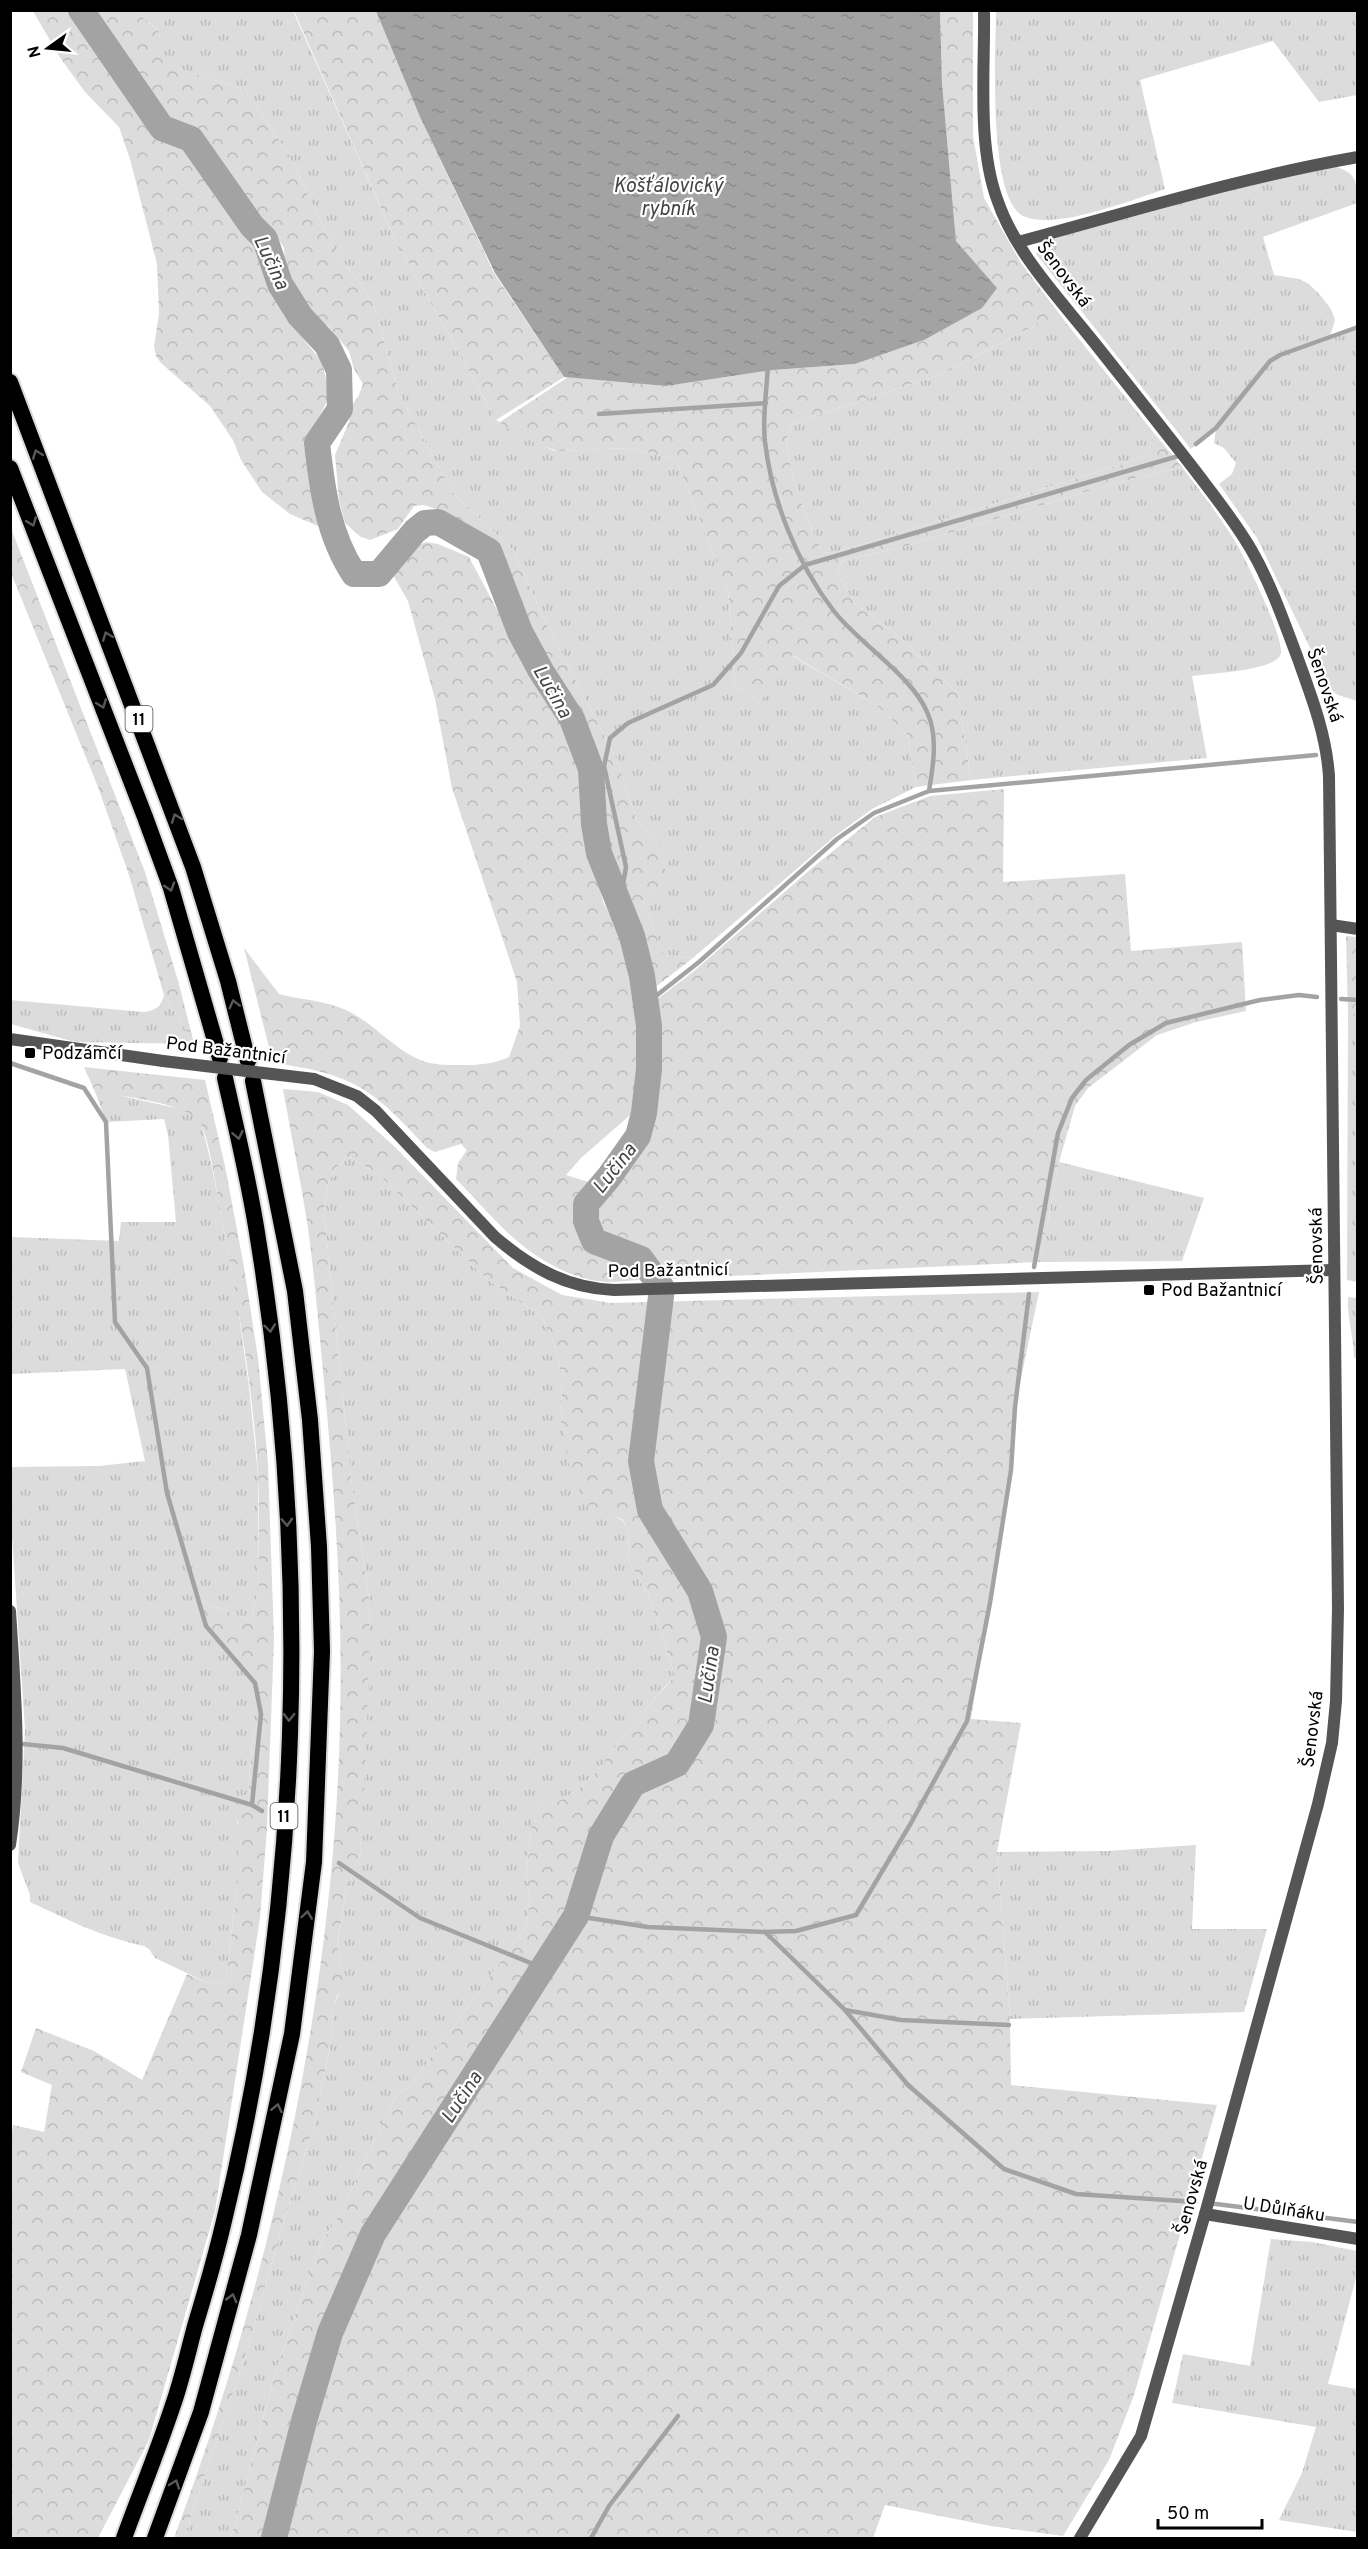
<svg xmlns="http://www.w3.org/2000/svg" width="1368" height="2549" font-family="Overpass,sans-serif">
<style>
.grass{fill:url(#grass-tufts)}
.forest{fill:url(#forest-crowns)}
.water{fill:url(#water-ripples)}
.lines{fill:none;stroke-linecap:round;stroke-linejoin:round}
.stream{stroke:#a3a3a3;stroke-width:4.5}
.river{stroke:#a3a3a3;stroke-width:26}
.trunk-casing{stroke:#dbdbdb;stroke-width:20}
.minor{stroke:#555;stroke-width:12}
.tertiary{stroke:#555;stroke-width:12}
.trunk{stroke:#000;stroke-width:16}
.tertiary-bridge{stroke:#555;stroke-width:12}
.oneway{stroke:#595959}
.poi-dot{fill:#000;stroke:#fff;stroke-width:2}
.labels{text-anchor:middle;stroke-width:4.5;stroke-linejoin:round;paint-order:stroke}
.shield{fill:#fff;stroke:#4c4c4c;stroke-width:1.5}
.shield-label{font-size:16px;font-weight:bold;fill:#000}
.street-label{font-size:18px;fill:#000;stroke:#fff}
.poi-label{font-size:18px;fill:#000;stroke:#fff;text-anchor:start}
.water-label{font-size:20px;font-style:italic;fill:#444;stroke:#fff}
</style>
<defs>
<pattern id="grass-tufts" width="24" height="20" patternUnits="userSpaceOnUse" patternTransform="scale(1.5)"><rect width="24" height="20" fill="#dcdcdc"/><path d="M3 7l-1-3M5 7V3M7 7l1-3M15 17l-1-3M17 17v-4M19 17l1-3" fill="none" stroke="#bbb"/></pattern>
<pattern id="forest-crowns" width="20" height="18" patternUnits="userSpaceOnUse" patternTransform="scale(1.5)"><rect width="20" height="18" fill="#dcdcdc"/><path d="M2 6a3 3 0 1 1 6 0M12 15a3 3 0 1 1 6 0" fill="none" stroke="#bbb"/></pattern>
<pattern id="water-ripples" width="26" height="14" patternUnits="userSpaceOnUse" patternTransform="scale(1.5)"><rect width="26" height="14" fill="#a3a3a3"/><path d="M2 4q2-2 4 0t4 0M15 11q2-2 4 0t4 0" fill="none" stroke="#8b8b8b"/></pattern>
</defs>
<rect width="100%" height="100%" fill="#fff"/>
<g class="grass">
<path d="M135 11H293L393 235 496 420 554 451 631 448 676 460 728 590 735 686 759 703 791 655 876 705 907 734 916 787 872 809 835 836 693 958 664 955 643 902 665 881V853L637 821 617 760 545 621 513 550 453 493 399 394 373 302 333 247 289 155 245 90 167 65 158 30Z"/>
<path d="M996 11H1357V95L1319 102 1273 41 1140 80 1165 189C1132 200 1054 231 1023 216 987 198 996 48 996 11Z"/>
<path d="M1330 165C1356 172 1357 179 1357 203L1263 237 1274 275 1299 279 1309 284 1321 296 1331 309 1335 320 1330 337 1357 327V701L1336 694 1329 687 1257 538 1219 484 1232 474 1236 463 1224 448 1214 443 1216 429 1191 449 1036 254 1040 246 1049 239 1255 181Z"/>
<path d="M1037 324H1067L1154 433 1148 451 1139 459 837 552 823 553C810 529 783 459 788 434 789 429 792 426 795 422L943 374Z"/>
<path d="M1182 467C1200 491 1218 514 1233 538 1243 553 1288 644 1280 656 1270 671 1211 673 1192 676L1207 758 971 780 958 694 901 638 854 603 838 573 841 561 903 547 1105 486Z"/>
<path d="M164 995 194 1044 75 1042 11 1024 10 1000 144 1012C156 1010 161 1007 164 995Z"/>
<path d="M1348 1013 1358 1014 1357 1282 1347 1280Z"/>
<path d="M109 1093 189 1111 201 1122 212 1167 236 1294 249 1387 258 1475 259 1593 253 1605 252 1621 198 1600 206 1626 255 1683 261 1714 253 1734 248 1793 244 1796 236 1819 239 1830 238 1881 226 1978 222 1982 208 1983 155 1958 149 1949 144 1946C99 1936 71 1921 30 1902V1895L18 1863 25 1729 11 1521V1467L99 1466 145 1461 125 1369 11 1374 10 1237 119 1241 121 1222H176L168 1135 164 1119 106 1122 96 1094Z"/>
<path d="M350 1157 378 1174 487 1279 541 1316 552 1337 562 1376 561 1424 598 1507 623 1521 628 1529 629 1561 648 1595 675 1676C662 1690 649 1704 638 1718 609 1752 587 1798 540 1807L531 1829 526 1878 530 1903 526 1927 409 2087 397 2094 341 2212 321 2243 278 2364 231 2538H184L248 2348 279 2237 314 2126 333 2031 332 2007 338 1996 343 1974 337 1947 346 1893 360 1855 370 1605 351 1478 324 1213C326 1193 329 1165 350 1157Z"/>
<path d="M1059 1162 1204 1198 1182 1261 1040 1262Z"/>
<path d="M1348 1297 1357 1298V1358H1354C1354 1337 1347 1319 1348 1297Z"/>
<path d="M1196 1845 1192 1929H1267L1244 2012 1010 2019 997 1852 1107 1851Z"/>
<path d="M1271 2239 1312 2242 1357 2251V2274L1328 2384 1357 2389V2532L1279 2520 1302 2473 1316 2427 1172 2403 1183 2354 1250 2366Z"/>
</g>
<g class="forest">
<path d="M33 11H71L158 139 175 144 188 151 214 184 236 222 256 246 270 289 297 331 322 362 330 396 304 445 320 527 290 514 262 492 241 460 233 440 210 406 161 363 156 356 154 346 159 314 157 264 130 159 119 127 85 92 59 56Z"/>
<path d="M88 11H135L158 30 168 65 245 90 289 155 333 247 373 302 399 394 453 493 513 550 545 621 617 760 637 821 665 853V881L643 902 664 955 693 958 653 989 633 907 625 892 606 835 602 768 585 720 554 678 528 632 508 566 499 548 445 512 424 505 414 506 398 529 370 540 361 537 345 523 339 500 335 455 349 422 352 405 358 397 363 384 354 369 349 351 329 327 300 305 295 286 286 277 284 248 276 235 237 192 200 134 180 129 165 120Z"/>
<path d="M294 11H376L420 117 494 273 564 377 496 420 393 235Z"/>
<path d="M940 11H973V136L984 198 1021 263 1067 324H1037L943 374 795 422C792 426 789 429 788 434 783 459 810 529 823 553L837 552 1139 459 1148 451 1154 433 1182 467 1105 486 903 547 841 561 838 573 854 603 901 638 958 694 971 780 916 787 907 734 876 705 792 655 759 703 735 686 728 590 676 460 631 448 557 451 516 435 500 422 568 377 666 386 773 370 855 364 924 340 996 288 956 241 942 83Z"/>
<path d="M10 526 145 872 179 984 194 1044 164 995 129 875 98 787 11 573Z"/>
<path d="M426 542 438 544 469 557 527 666 573 744 583 790V816L592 858 603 902 623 940 634 981 641 1059 637 1109 581 1158 566 1175 595 1184 578 1203 580 1222 590 1244 641 1265 651 1279C632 1280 610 1284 591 1280 529 1265 498 1222 456 1179L458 1163 467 1150 461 1144 435 1152 427 1148C373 1089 354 1074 273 1063L244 948 279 994C301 1000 324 1000 346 1010 374 1023 394 1050 423 1061 437 1066 454 1065 468 1065 482 1065 496 1063 509 1057L520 1026 517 982 452 788 435 699 408 601 393 575C409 562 404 549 426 542Z"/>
<path d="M1004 789 1003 882 1125 874 1131 951 1242 942 1246 1011 1196 1022 1157 1035 1088 1088 1075 1106 1059 1162 1040 1262 662 1279 646 1254 600 1238 592 1218 595 1202 632 1163 651 1131 659 1083 662 1027 656 1000 693 972 812 868 875 817 930 796Z"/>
<path d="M1346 936 1357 937V1014L1348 1013Z"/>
<path d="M84 1067 205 1080 225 1166 244 1267 258 1358 268 1463 274 1639 267 1828 260 1918 215 2211 149 2440 98 2538H11V2139L13 2125 44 2132 52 2085 21 2072 36 2028 94 2051 142 2080 187 1974 208 1983 222 1982 226 1978 238 1881V1822L231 1815 235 1795 243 1796 248 1793 253 1734 261 1714 255 1683 206 1626 198 1600 252 1621 253 1605 259 1593C258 1554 260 1514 258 1474 253 1384 236 1294 219 1204 216 1187 208 1132 199 1121 185 1104 117 1093 96 1094Z"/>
<path d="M283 1089 318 1092 348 1105 394 1146 513 1268 562 1295 611 1303 1039 1292 1015 1407 1011 1470 971 1719 1021 1723 997 1852 1010 2019 1011 2085 1217 2105 1134 2395 1109 2460 1063 2536 991 2526 885 2505 873 2538H231L278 2364 321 2243 341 2212 397 2094 409 2087 526 1927 530 1903 526 1878 531 1829 534 1817 540 1807C587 1798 609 1752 638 1718 649 1704 663 1690 675 1676L648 1595 629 1561 628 1529 623 1520 584 1503 569 1464 561 1424 562 1376 552 1337 541 1316 487 1279 378 1174 350 1157C329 1165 326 1193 324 1213L351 1478 370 1605 367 1730 360 1855 346 1893 337 1946 343 1974 342 1986 332 2007 333 2031 314 2126 279 2237 248 2348 184 2538H174C270 2280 334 1998 340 1722 343 1609 335 1496 324 1382 319 1331 315 1279 308 1228 301 1182 291 1135 283 1089Z"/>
</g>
<path class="water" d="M376 11H940L942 83 956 241 997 288 982 308 924 340 855 364 773 370 666 386 564 377 495 273 420 117Z"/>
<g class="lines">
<g class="stream">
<path d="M599 414 766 403"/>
<path d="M1196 444 1216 428 1270 361 1280 355 1358 327"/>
<path d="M929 791 1316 755"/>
<path d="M616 900 621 896 626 867 604 766 610 738 628 723 713 685 741 653 779 586 805 565 1182 455"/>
<path d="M1341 999 1358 1000"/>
<path d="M649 1026 647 1003 699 962 837 839 874 813 929 791C933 767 938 738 928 714 913 676 858 643 833 610 797 563 772 501 765 442 762 417 767 389 768 364"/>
<path d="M10 1063 84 1088 106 1122 115 1322 147 1368 167 1493 206 1626 255 1683 261 1714 252 1805 262 1811"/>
<path d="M1034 1267 1058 1133 1072 1098 1086 1080 1129 1045 1166 1023 1260 1000 1299 995 1317 997"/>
<path d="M23 1744 63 1748 252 1805"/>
<path d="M339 1863 420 1918 543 1968"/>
<path d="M576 1916 648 1927 765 1932 796 1931 856 1915 911 1823 967 1721 990 1603 1011 1470 1015 1407 1029 1294"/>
<path d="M765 1932 845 2010 908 2085 1004 2169 1076 2194 1196 2202"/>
<path d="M845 2010 901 2020 1009 2025"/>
<path d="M1208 2203 1358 2222"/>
<path d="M591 2538 609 2506 678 2416"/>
</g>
<path class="river" d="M81 10 162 128 191 139 252 226 265 239 280 284 300 316 327 345 339 370 340 409 317 443C322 488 328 535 354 574H379L415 531 425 523 438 522 489 551 520 632 541 671 572 719 591 769 594 824 599 853 632 936 642 976 649 1026V1069L644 1113 638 1136 609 1177 586 1204V1221L594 1241 641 1259 662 1288 641 1461 650 1510 700 1591 714 1637 701 1725 677 1764 633 1784 601 1836 576 1916 373 2234 330 2333 304 2421 274 2538"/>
<defs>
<g id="trunk">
<path d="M10 382 193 867 228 981 248 1061"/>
<path d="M10 468 145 817 171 888 220 1058"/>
<path d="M124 2538C140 2494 158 2450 173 2405 182 2379 188 2352 195 2326 205 2293 215 2259 223 2225 302 1905 311 1565 258 1239 250 1185 237 1132 225 1078"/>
<path d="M155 2538 201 2412 249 2235 292 2034 314 1862 322 1651 319 1547 310 1420 295 1291 253 1081"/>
</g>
</defs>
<use href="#trunk" class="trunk-casing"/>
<g class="minor">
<path d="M1018 242C1130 212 1243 177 1358 157"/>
<path d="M1331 925 1358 929"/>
<path d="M10 1611C15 1689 22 1767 10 1845"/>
<path d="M1205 2214 1358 2239"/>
</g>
<g class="tertiary">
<path d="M984 10C985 70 977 144 997 199 1015 253 1059 298 1093 341 1128 385 1163 429 1197 473 1216 498 1236 523 1252 551 1271 584 1284 622 1298 659 1312 698 1326 734 1329 776L1338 1609 1336 1701 1332 1743 1318 1804 1205 2214 1141 2436 1080 2538"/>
<path d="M10 1039 163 1061"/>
<path d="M314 1079 357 1096 376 1111 495 1237C530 1267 566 1288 614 1290L1334 1270"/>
</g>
<use href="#trunk" class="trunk"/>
<path class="tertiary-bridge" d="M163 1061 314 1079"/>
</g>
<defs><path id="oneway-chevron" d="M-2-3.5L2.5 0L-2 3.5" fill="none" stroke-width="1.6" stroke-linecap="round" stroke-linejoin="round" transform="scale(1.5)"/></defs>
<g class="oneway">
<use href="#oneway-chevron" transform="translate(37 454) rotate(-111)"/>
<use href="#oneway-chevron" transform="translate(32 522) rotate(69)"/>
<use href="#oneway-chevron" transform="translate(107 636) rotate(-111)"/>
<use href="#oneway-chevron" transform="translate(102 704) rotate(69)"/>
<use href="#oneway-chevron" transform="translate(176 818) rotate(-110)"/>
<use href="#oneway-chevron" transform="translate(170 887) rotate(72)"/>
<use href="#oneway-chevron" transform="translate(234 1004) rotate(-104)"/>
<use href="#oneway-chevron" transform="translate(238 1135) rotate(78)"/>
<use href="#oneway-chevron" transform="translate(270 1328) rotate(83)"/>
<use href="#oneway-chevron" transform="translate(287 1522) rotate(87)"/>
<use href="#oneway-chevron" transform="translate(289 1717) rotate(91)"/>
<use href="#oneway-chevron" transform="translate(307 1915) rotate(-82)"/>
<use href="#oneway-chevron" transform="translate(277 2108) rotate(-78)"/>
<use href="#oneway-chevron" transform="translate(232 2298) rotate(-75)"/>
<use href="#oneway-chevron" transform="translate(175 2484) rotate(-70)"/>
</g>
<g class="poi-dot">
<rect x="24" y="1047" width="12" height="12" rx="3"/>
<rect x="1143" y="1284" width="12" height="12" rx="3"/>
</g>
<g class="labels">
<g class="shield">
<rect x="125.5" y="706" width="27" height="26" rx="4.5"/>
<rect x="270.5" y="1803" width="27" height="26" rx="4.5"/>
</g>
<g class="shield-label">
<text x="139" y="725">11</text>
<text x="284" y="1822">11</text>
</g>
<g class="street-label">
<text transform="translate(1064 274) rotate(53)" y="6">Šenovská</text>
<text transform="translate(1325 685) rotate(71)" y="6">Šenovská</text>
<text transform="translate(226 1050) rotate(7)" y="6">Pod Bažantnicí</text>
<text transform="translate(1316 1246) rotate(-91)" y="6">Šenovská</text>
<text transform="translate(668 1270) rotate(-1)" y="6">Pod Bažantnicí</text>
<text transform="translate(1312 1729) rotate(-83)" y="6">Šenovská</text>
<text transform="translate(1191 2197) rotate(-74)" y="6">Šenovská</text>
<text transform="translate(1284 2209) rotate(9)" y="6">U Důlňáku</text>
</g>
<g class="poi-label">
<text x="42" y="1059">Podzámčí</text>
<text x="1161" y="1296">Pod Bažantnicí</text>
</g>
<g class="water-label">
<text x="668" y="192">Košťálovický<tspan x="668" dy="23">rybník</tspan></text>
<text transform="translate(272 262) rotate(65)" y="7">Lučina</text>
<text transform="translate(553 691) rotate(60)" y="7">Lučina</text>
<text transform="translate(614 1168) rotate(-52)" y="7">Lučina</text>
<text transform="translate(708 1675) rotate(-82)" y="7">Lučina</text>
<text transform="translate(461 2097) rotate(-57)" y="7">Lučina</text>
</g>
</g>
<rect width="1368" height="2549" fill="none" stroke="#000000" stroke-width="24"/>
<g transform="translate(48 48) rotate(255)" stroke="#ffffff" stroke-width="4.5" paint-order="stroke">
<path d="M0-4.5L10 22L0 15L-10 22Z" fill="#000000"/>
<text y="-9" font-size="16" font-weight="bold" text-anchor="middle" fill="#000000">N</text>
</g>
<path d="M1158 2519v9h104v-9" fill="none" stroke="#000000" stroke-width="3"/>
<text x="1167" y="2519" font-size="18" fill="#000000" stroke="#ffffff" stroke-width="4.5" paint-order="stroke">50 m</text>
</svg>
